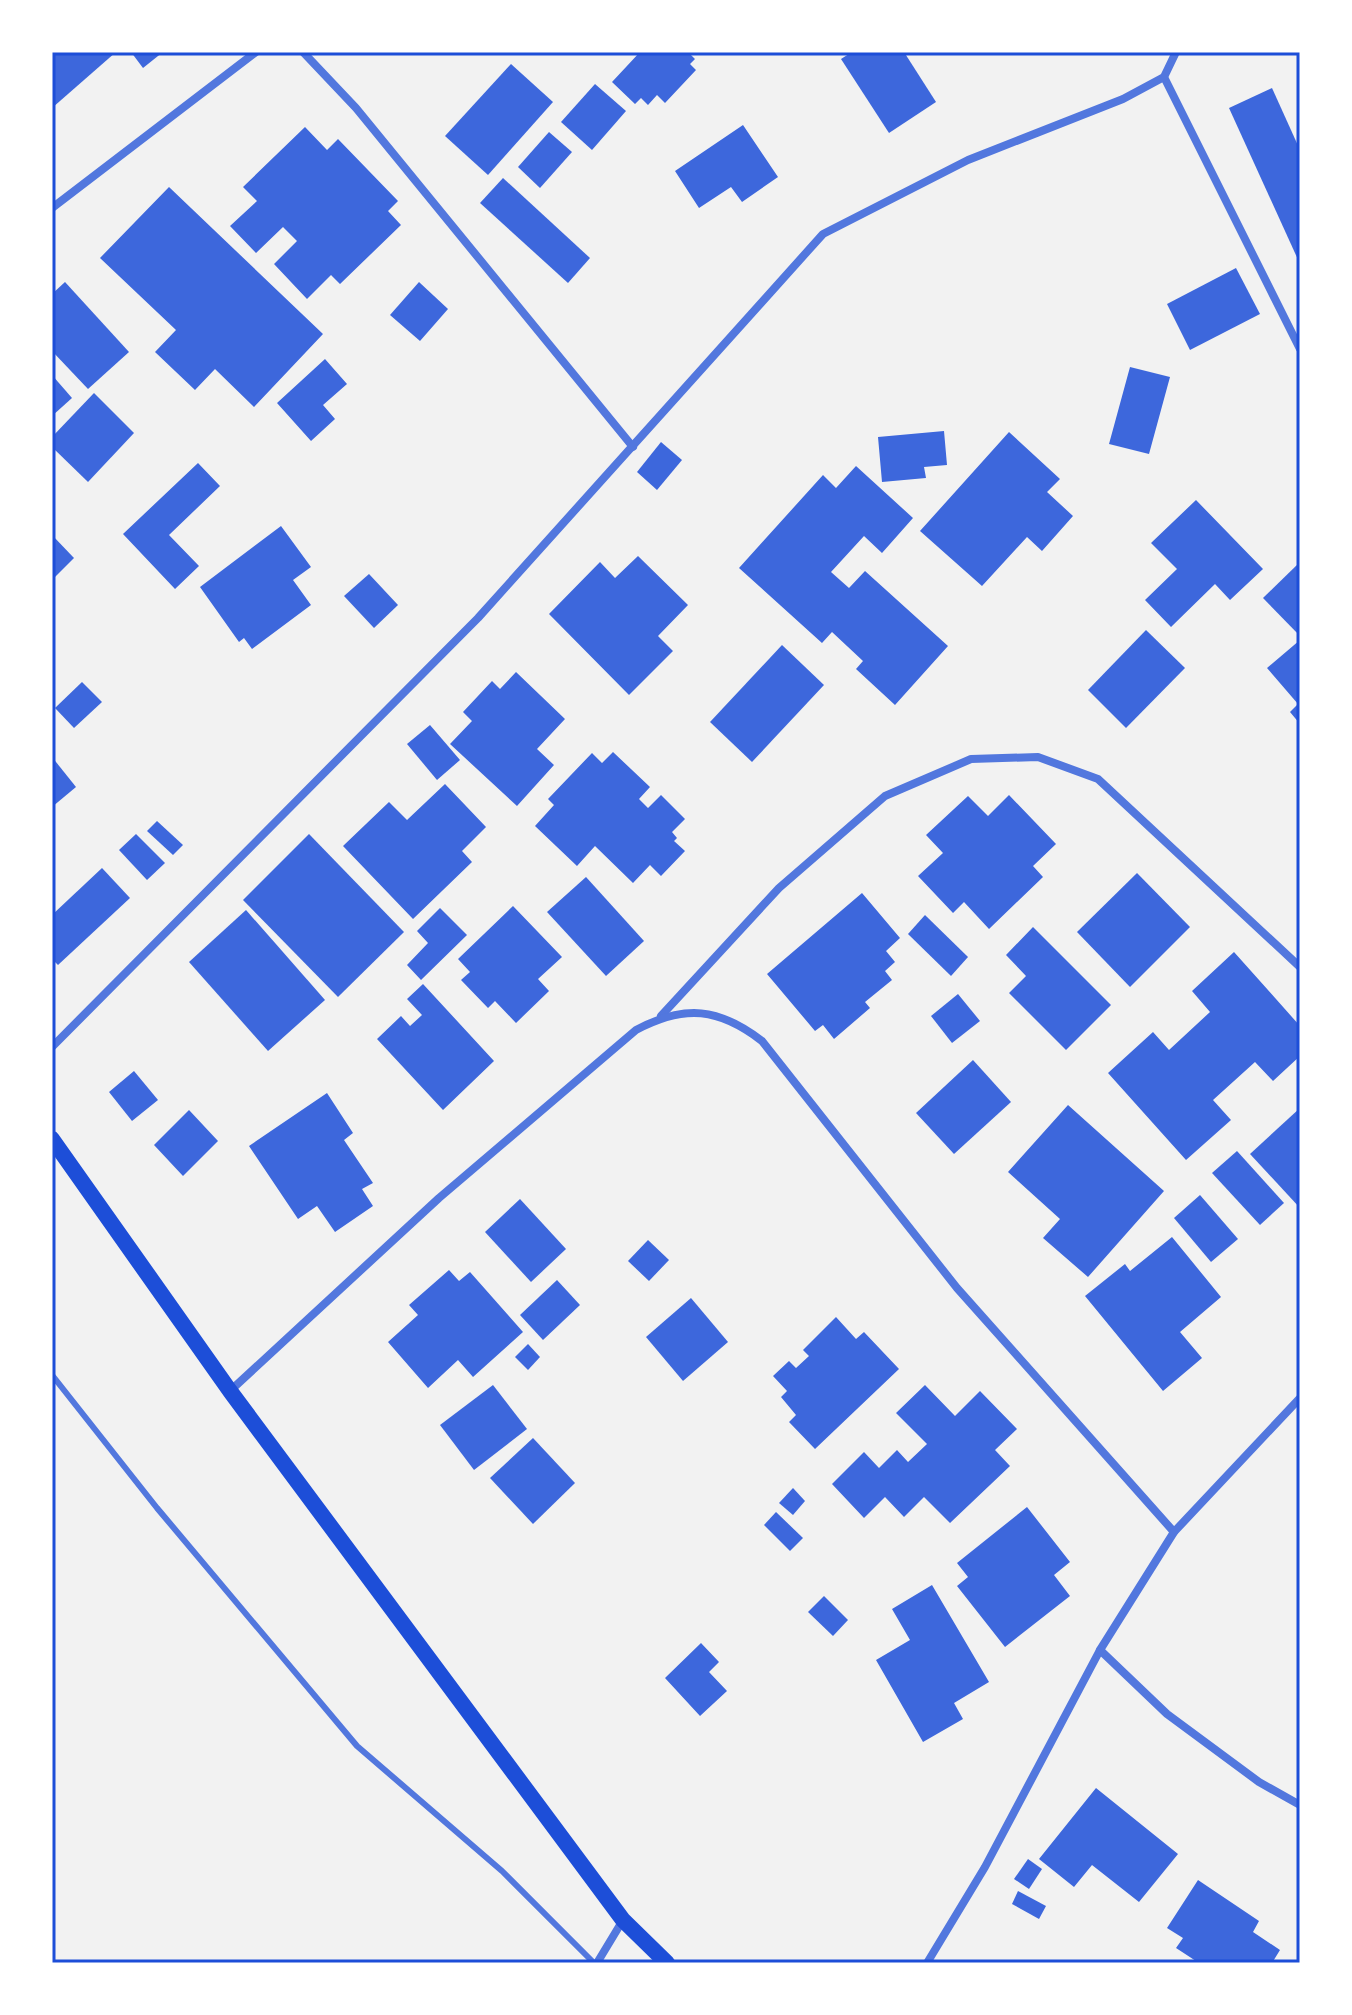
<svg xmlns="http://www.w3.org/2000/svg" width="1352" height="2015" font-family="'Public Sans',sans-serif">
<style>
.building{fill:#3d67dc}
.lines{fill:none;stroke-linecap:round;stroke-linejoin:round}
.service{stroke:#5277de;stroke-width:6}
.minor{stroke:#5277de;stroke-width:8}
.secondary{stroke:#1d4ed8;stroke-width:16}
.neatline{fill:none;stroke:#1d4ed8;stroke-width:3}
</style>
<rect width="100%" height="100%" fill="#f2f2f2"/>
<g class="building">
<path d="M52 52H116L52 108Z"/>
<path d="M131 52H163L143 68Z"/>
<path d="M640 52H688L695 59 690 64 696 70 665 103 657 95 648 105 641 98 635 104 612 82Z"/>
<path d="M852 52H904L936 102 889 133 841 59Z"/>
<path d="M511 64 553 102 488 175 445 136Z"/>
<path d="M595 84 626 111 592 150 561 122Z"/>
<path d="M1272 88 1300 150V264L1229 108Z"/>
<path d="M743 125 778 177 742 202 731 187 699 208 675 171Z"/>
<path d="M305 127 327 150 338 139 398 201 388 211 401 225 340 284 331 275 307 299 274 264 297 241 283 227 256 253 230 226 257 201 243 187Z"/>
<path d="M549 132 572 152 540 188 518 167Z"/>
<path d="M503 178 590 258 568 283 480 203Z"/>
<path d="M169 187 323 334 254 407 215 369 195 390 155 352 176 330 100 258Z"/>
<path d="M1236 268 1260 314 1190 350 1167 304Z"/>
<path d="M65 282 129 352 88 389 52 351V294Z"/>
<path d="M419 282 448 309 420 341 390 315Z"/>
<path d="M325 359 347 384 323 405 335 419 311 441 277 403Z"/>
<path d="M1130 367 1170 377 1149 454 1109 444Z"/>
<path d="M52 375 72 398 52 416Z"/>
<path d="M94 393 134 433 88 482 52 447V437Z"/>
<path d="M944 431 947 465 924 467 926 478 882 482 878 437Z"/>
<path d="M1009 432 1060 479 1047 492 1073 516 1042 551 1027 537 982 586 920 531Z"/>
<path d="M661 442 682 460 657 490 637 472Z"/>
<path d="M198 463 220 486 169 535 199 566 175 589 123 534Z"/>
<path d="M856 466 913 518 882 553 864 536 831 572 849 588 865 571 948 646 895 705 856 669 863 661 832 632 822 643 739 568 823 475 836 488Z"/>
<path d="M1196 500 1263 569 1230 600 1215 584 1171 627 1145 600 1177 569 1151 543Z"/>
<path d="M281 526 311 567 293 580 311 605 252 649 244 638 239 642 200 587Z"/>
<path d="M52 535 74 558 52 580Z"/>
<path d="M638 556 688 605 658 636 673 651 629 695 549 614 600 562 615 578Z"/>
<path d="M1300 562V636L1263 598Z"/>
<path d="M369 574 398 605 374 628 344 596Z"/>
<path d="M1146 630 1185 668 1126 728 1088 690Z"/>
<path d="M1300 640V724L1290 712 1298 704 1267 668Z"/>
<path d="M782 645 824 685 752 762 710 722Z"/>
<path d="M516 672 565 719 537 749 554 765 517 806 450 744 472 721 463 712 492 681 500 689Z"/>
<path d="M82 682 102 702 74 728 55 708Z"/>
<path d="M430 725 460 760 437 780 407 744Z"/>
<path d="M613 752 650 787 639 799 648 808 661 795 685 819 672 832 677 838 674 841 685 851 661 876 650 865 633 883 595 846 577 866 535 826 554 805 548 799 592 753 602 763Z"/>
<path d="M52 757 76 787 52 807Z"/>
<path d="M445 784 486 827 462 851 472 862 413 919 343 846 389 802 407 820Z"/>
<path d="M1009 795 1056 844 1033 866 1043 877 989 929 964 902 953 913 918 876 943 853 926 835 968 796 988 816Z"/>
<path d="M157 821 183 845 173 855 147 831Z"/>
<path d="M136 834 165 863 147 880 119 850Z"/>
<path d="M309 834 404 932 338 997 243 900Z"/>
<path d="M102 868 130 898 58 965 52 959V915Z"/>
<path d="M1137 873 1190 927 1130 987 1077 932Z"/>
<path d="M586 877 644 941 606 976 547 912Z"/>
<path d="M862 893 900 938 886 951 895 962 885 971 892 980 865 1002 870 1008 834 1039 823 1025 815 1031 767 974Z"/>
<path d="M513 906 562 957 538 979 549 991 516 1023 495 1001 488 1008 461 980 470 972 458 959Z"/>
<path d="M440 908 467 935 421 980 407 965 428 943 417 931Z"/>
<path d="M246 910 325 1000 268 1051 189 962Z"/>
<path d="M925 915 968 957 951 976 908 934Z"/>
<path d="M1033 927 1111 1005 1066 1050 1009 993 1026 976 1006 955Z"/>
<path d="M1234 952 1300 1026V1056L1273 1081 1255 1062 1213 1100 1231 1120 1186 1160 1108 1073 1153 1032 1169 1050 1210 1012 1192 991Z"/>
<path d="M423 984 494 1061 443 1110 377 1039 401 1016 410 1026 422 1015 407 999Z"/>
<path d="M958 994 980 1021 952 1043 931 1016Z"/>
<path d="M973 1060 1011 1102 954 1154 916 1113Z"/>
<path d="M134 1071 158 1100 132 1121 109 1092Z"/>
<path d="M327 1093 353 1133 344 1140 373 1183 362 1189 373 1206 335 1232 317 1206 298 1219 249 1146Z"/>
<path d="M1068 1105 1164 1191 1088 1277 1043 1238 1060 1219 1008 1172Z"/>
<path d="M1300 1108V1208L1250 1154Z"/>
<path d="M189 1110 218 1141 183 1176 154 1145Z"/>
<path d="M1237 1151 1284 1203 1260 1225 1212 1173Z"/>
<path d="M1200 1195 1238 1239 1211 1262 1174 1218Z"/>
<path d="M520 1199 566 1249 531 1282 485 1232Z"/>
<path d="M1172 1237 1221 1297 1180 1332 1202 1358 1163 1391 1085 1296 1125 1264 1130 1271Z"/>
<path d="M648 1240 669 1260 649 1281 628 1261Z"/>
<path d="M449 1270 459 1281 470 1272 523 1332 473 1377 458 1360 428 1388 388 1342 418 1315 409 1305Z"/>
<path d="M557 1280 580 1305 543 1340 520 1315Z"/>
<path d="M691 1298 728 1342 683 1381 646 1337Z"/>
<path d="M836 1317 856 1339 864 1332 899 1369 815 1449 789 1422 796 1415 781 1397 787 1391 773 1376 789 1361 796 1368 809 1356 803 1350Z"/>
<path d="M528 1344 540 1357 528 1370 515 1357Z"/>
<path d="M493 1385 527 1429 474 1470 440 1425Z"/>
<path d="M925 1385 955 1416 980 1391 1017 1429 995 1450 1010 1466 950 1523 924 1497 904 1517 885 1497 864 1518 832 1484 864 1452 879 1468 897 1450 908 1462 927 1444 896 1413Z"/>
<path d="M533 1438 575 1483 533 1524 490 1478Z"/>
<path d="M793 1488 805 1501 793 1515 779 1503Z"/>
<path d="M1027 1507 1070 1562 1054 1575 1070 1596 1005 1647 957 1586 968 1577 957 1563Z"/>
<path d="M776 1512 803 1538 790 1551 764 1525Z"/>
<path d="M932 1585 989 1682 954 1703 963 1719 923 1742 876 1660 910 1640 892 1609Z"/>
<path d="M824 1596 848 1620 833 1636 808 1612Z"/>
<path d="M701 1643 719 1662 709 1672 727 1691 700 1716 665 1678Z"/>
<path d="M1096 1788 1178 1854 1139 1902 1092 1865 1074 1887 1039 1859Z"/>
<path d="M1028 1859 1042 1869 1029 1889 1014 1879Z"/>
<path d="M1198 1880 1259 1921 1253 1932 1280 1950 1272 1963H1199L1176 1948 1183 1938 1167 1928Z"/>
<path d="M1018 1891 1046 1906 1039 1919 1012 1904Z"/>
</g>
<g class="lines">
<path class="service" d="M52 1375 157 1508 357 1746 502 1871 594 1963"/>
<g class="minor">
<path d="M303 52 356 108 633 447"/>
<path d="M1164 77 1300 349"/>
<path d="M52 208 256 52"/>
<path d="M661 1016 779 888 885 796 971 759 1038 757 1098 779 1300 967"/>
<path d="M52 1047 478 618 823 234 968 160 1123 99 1164 77 1176 52"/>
<path d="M230 1391 439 1198 636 1030C685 1004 719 1008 762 1041L957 1288 1174 1532"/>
<path d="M1100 1650 1167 1714 1259 1782 1300 1805"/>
<path d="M597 1963 623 1920"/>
<path d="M927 1963 985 1867 1100 1650 1174 1532 1300 1398"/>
</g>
<path class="secondary" d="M52 1139 230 1391 623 1920 667 1963"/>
</g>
<rect width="1352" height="2015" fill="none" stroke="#ffffff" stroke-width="108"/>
<rect x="54" y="54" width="1244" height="1907" class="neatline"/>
</svg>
